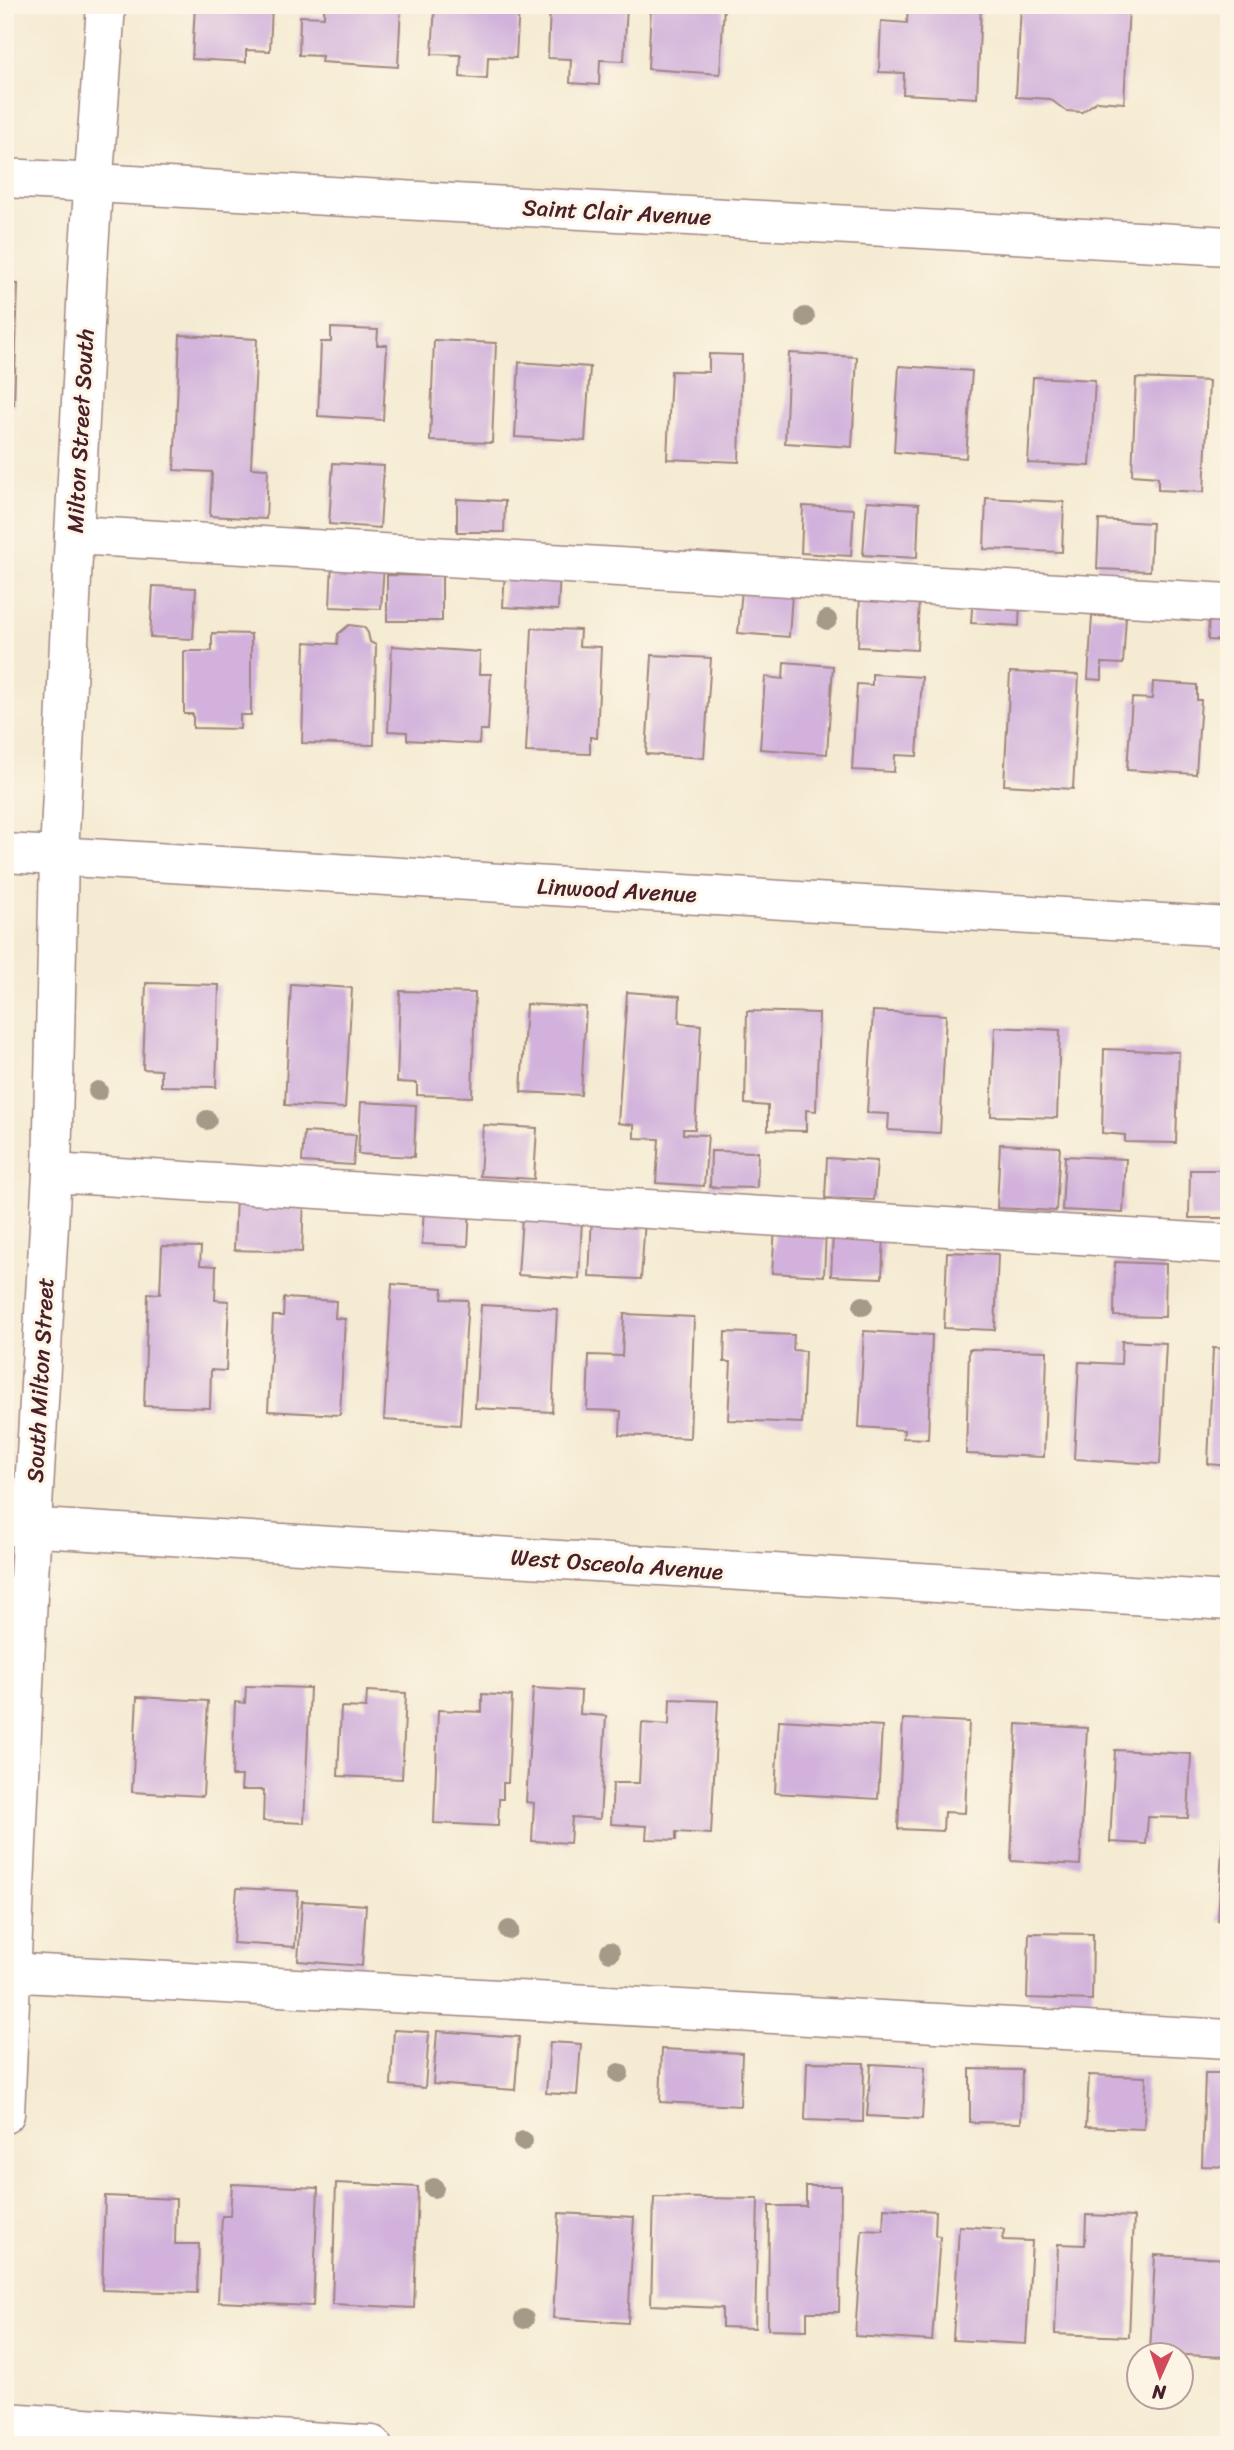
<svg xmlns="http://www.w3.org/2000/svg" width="1234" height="2450" font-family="Sriracha,sans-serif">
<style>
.building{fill:#d2b2dc}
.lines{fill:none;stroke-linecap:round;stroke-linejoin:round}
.minor-casing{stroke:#a0857f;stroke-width:41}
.minor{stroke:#fff;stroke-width:38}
.tree{fill:#a49a87}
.labels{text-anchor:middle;stroke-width:6;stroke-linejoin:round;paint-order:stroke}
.street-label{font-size:23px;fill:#4a1f2b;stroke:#fcf5e5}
</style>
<rect width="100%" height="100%" fill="#fcf5e5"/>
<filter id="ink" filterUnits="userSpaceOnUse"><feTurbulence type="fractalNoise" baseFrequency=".0143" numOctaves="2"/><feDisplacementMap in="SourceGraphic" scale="14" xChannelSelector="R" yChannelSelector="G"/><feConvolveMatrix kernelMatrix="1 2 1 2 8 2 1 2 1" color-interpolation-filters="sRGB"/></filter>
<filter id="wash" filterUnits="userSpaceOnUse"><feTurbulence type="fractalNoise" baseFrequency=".00686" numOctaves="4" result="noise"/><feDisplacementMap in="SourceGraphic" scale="28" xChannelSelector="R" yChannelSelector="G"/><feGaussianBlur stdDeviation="1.57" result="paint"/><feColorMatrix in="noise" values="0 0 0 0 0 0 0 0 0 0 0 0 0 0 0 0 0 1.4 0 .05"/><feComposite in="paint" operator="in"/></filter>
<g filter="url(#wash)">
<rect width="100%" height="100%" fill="#f5ebd3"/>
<g id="blocks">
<g class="building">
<path d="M195 5H272L270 51 246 50V62L192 59Z"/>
<path d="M324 5H401L398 67 321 62 322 56 299 55 300 16 324 17Z"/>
<path d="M435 5H519L516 58 488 57 487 79 460 77 461 55 432 54Z"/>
<path d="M550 5H627L624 61 600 60 599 85 570 83 571 59 548 58Z"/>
<path d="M651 5H724L720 74 648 69Z"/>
<path d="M908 5H981L977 98 903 94 904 73 879 72 881 21 907 23Z"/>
<path d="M1021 5H1129L1124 103 1097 101 1082 112 1066 111 1050 99 1016 97Z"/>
<path d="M5 283 18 284 14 405H5Z"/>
<path d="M331 328 378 330 377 345H387L383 420 318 416 321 342H331Z"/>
<path d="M180 335 257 339 251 468 268 469 266 519 210 516 212 472 174 470Z"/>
<path d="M434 340 496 343 492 443 430 441Z"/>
<path d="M789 353 857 357 852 447 785 443Z"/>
<path d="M709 354 742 355 739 462 667 459 671 371 709 372Z"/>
<path d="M519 362 590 367 585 441 515 437Z"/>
<path d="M899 366 972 371 966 458 894 452Z"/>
<path d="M1033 377 1095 380 1090 466 1028 463Z"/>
<path d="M1136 378 1209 381 1204 492 1158 490V477L1132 475Z"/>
<path d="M333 463 384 466 380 528 329 524Z"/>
<path d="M986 498 1064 502 1062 552 984 549Z"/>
<path d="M457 499 505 501 504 532H457Z"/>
<path d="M867 501 919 504 917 558 863 555Z"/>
<path d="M803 506 854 509 851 556 801 553Z"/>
<path d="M1099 520 1152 523 1150 571 1097 569Z"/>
<path d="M332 562 384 565 381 609 330 607Z"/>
<path d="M505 569 560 571 558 610 503 607Z"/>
<path d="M387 575 442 576V621H387Z"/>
<path d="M153 586 196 588 193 639 150 637Z"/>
<path d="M742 589 792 593 789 637 738 633Z"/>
<path d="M860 593 919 595 917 650 858 647Z"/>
<path d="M973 596 1020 598 1019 626 971 623Z"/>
<path d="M1209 612 1229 613V641L1208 640Z"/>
<path d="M1092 616 1126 617 1123 664 1102 663V680L1088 679Z"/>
<path d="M349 625 364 627 368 633 370 642 376 645 374 745 302 743 305 642 337 644 338 634Z"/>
<path d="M532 628 580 630 579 646 601 647 597 738 590 737V754L526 752Z"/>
<path d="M212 633 251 634V715H240V729L193 728V714H184V651H212Z"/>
<path d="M392 646 480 652 479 674H491L488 730H480L479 744 407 740V732L388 731Z"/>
<path d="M652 655 711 658 704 758 646 754Z"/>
<path d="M784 662 833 666 827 754 760 749 765 677 783 679Z"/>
<path d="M1010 672 1079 675 1073 789 1004 785Z"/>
<path d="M872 674 922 677 917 756 895 755 894 772 852 770 857 684 872 685Z"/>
<path d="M1153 682 1197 685V700H1201L1196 774 1127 770 1132 698 1152 699Z"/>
<path d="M146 983 219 985 216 1087 161 1086V1070L143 1069Z"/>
<path d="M291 984 352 988 345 1108 285 1105Z"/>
<path d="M400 991 475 993 472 1097 417 1095V1083L397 1082Z"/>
<path d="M627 992 680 996 679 1023 701 1025 695 1129H683V1134L708 1135 704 1186 656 1183 659 1139 634 1138V1125L618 1123Z"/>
<path d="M526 1004 586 1007 581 1095 521 1092Z"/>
<path d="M747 1011 819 1013 816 1111 806 1110V1131L768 1130V1106L745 1104Z"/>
<path d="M873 1011 946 1015 940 1133 888 1130 889 1114 867 1113Z"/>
<path d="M995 1027 1060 1030 1057 1118 991 1116Z"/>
<path d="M1104 1049 1179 1052 1176 1143 1125 1142V1135L1102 1133Z"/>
<path d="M361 1102 416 1105 414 1157 358 1154Z"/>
<path d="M483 1125 537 1128 534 1179 480 1176Z"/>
<path d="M304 1132 356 1135 353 1165 302 1162Z"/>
<path d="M1000 1144 1060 1147 1056 1211 997 1208Z"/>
<path d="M711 1151 758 1152 757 1188 710 1187Z"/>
<path d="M1065 1156 1126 1159 1123 1213 1062 1210Z"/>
<path d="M827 1158 877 1161 874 1200 825 1198Z"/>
<path d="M1190 1170H1229V1218H1189Z"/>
<path d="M236 1194 304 1196 302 1252 234 1250Z"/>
<path d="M424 1206 470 1208 468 1246 422 1244Z"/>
<path d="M522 1216 582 1220 579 1279 518 1275Z"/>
<path d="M592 1216 645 1219 641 1279 589 1277Z"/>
<path d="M775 1228 826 1231 824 1276 772 1273Z"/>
<path d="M833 1233 884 1234 882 1278 831 1276Z"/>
<path d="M162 1246 201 1247 200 1265 216 1266 215 1300 229 1301 226 1371 211 1370 210 1408 144 1406 148 1293 160 1294Z"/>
<path d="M947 1252 998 1254 995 1330 944 1328Z"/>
<path d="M1115 1262 1166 1264 1165 1317 1114 1316Z"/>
<path d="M392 1284 443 1288 442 1299 468 1300 460 1425 384 1420Z"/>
<path d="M284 1298 336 1301 335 1318 345 1319 340 1415 268 1411 273 1316H283Z"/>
<path d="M481 1305 557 1309 552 1412 475 1408Z"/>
<path d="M624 1314 694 1317 690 1438 620 1435 621 1411 587 1410 589 1355 622 1356Z"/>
<path d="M864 1331 932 1335 928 1439 903 1438 904 1430 859 1427Z"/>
<path d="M725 1332 794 1335 793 1350 805 1351 802 1423 728 1420 731 1362H724Z"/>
<path d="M1122 1341 1166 1343 1160 1464 1074 1459 1079 1362 1121 1364Z"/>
<path d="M1213 1348 1229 1349V1466L1208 1464Z"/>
<path d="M969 1349 1047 1351 1044 1457 966 1454Z"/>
<path d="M246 1686 310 1688 304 1823 263 1821 264 1790H241L242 1776H232L235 1702 245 1703Z"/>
<path d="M533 1688 581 1691 580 1714 606 1716 600 1819 572 1817 570 1843 532 1841 534 1803 526 1802Z"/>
<path d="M367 1691 406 1693 402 1779 338 1776 341 1707 366 1708Z"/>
<path d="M482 1694 512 1696 508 1783H503V1799H499L498 1826 434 1823 438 1710 482 1712Z"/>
<path d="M137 1697 208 1701 203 1796 132 1792Z"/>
<path d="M670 1699 718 1701 711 1834 676 1832V1840L646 1839 647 1826 611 1824 613 1783H639L642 1723 669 1725Z"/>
<path d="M903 1719 969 1722 965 1813 944 1812 943 1831 898 1829Z"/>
<path d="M779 1720 882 1726 878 1799 775 1793Z"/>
<path d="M1017 1724 1087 1728 1080 1865 1011 1861Z"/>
<path d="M1115 1750 1191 1754 1188 1818 1148 1817 1146 1844 1110 1842Z"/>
<path d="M1227 1757H1229V1922L1218 1921Z"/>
<path d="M237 1888 298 1891 295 1947 233 1943Z"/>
<path d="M302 1901 366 1905 362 1966 298 1961Z"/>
<path d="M1029 1933 1093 1934 1092 2000 1027 1998Z"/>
<path d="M394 2030 429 2032 425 2088 391 2085Z"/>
<path d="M437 2031 519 2037 515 2090 433 2084Z"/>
<path d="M550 2042 581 2044 577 2095 546 2093Z"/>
<path d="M662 2049 742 2053 740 2106 660 2102Z"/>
<path d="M807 2062 864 2063 863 2122 805 2120Z"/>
<path d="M871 2064 925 2067 922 2119 867 2116Z"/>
<path d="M970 2069 1022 2070 1021 2123 970 2122Z"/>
<path d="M1205 2073H1229V2167L1202 2166Z"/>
<path d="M1089 2075 1146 2077 1144 2129 1086 2127Z"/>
<path d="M336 2183 418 2187 414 2308 332 2304Z"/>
<path d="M232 2184 318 2188 313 2306 218 2302 222 2216H230Z"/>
<path d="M806 2186H841L839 2312H807V2330L768 2329 769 2206H806Z"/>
<path d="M105 2196 176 2199 175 2244H199L197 2293 102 2290Z"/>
<path d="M654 2197 758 2199 755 2328 722 2327V2308L651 2305Z"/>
<path d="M884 2208 936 2211 935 2235 940 2236 932 2341 855 2336 862 2230 883 2231Z"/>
<path d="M559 2213 634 2217 628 2323 553 2318Z"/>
<path d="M1086 2215 1134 2217 1129 2337 1055 2334 1058 2244 1085 2245Z"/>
<path d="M959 2226 1004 2229 1003 2240 1032 2241 1026 2344 953 2340Z"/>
<path d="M1155 2255 1228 2259 1224 2357 1150 2353Z"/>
</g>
</g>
</g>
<g filter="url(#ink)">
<use href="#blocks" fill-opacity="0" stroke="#a0857f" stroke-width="2"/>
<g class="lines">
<defs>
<g id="minor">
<path d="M5 178 1229 246"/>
<path d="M74 535 1229 603"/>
<path d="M5 853 1229 927"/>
<path d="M52 1173 1229 1244"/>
<path d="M7 1526 1229 1601"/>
<path d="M5 1972 1229 2039"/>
<path d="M5 2114 28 1595 52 1173 59 856 74 535 89 248 106 5"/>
<path d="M5 2422 372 2445"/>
</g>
</defs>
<use href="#minor" class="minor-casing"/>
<use href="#minor" class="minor"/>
</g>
<g class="tree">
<circle cx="805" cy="317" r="10"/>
<circle cx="827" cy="620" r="10"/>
<circle cx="98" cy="1091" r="10"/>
<circle cx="207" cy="1120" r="10"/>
<circle cx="863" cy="1306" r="10"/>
<circle cx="509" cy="1930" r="10"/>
<circle cx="610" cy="1952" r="10"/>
<circle cx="619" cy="2073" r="10"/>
<circle cx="523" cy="2141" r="10"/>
<circle cx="434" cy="2188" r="10"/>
<circle cx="524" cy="2319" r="10"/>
</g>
</g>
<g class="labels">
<g class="street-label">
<text transform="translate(617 212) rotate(3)" y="8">Saint Clair Avenue</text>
<text transform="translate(80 431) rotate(-87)" y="8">Milton Street South</text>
<text transform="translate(617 890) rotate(3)" y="8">Linwood Avenue</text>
<text transform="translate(40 1380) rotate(-87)" y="8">South Milton Street</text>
<text transform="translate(617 1564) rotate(4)" y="8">West Osceola Avenue</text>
</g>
</g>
<rect width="1234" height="2450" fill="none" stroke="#fcf5e5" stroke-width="28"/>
<g transform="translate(1160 2376) rotate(183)"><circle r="33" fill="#fcf5e5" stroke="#b59f9b" stroke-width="2"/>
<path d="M0-5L12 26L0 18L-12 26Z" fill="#d1495b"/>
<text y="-10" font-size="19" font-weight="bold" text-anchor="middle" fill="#4a1f2b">N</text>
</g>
</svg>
